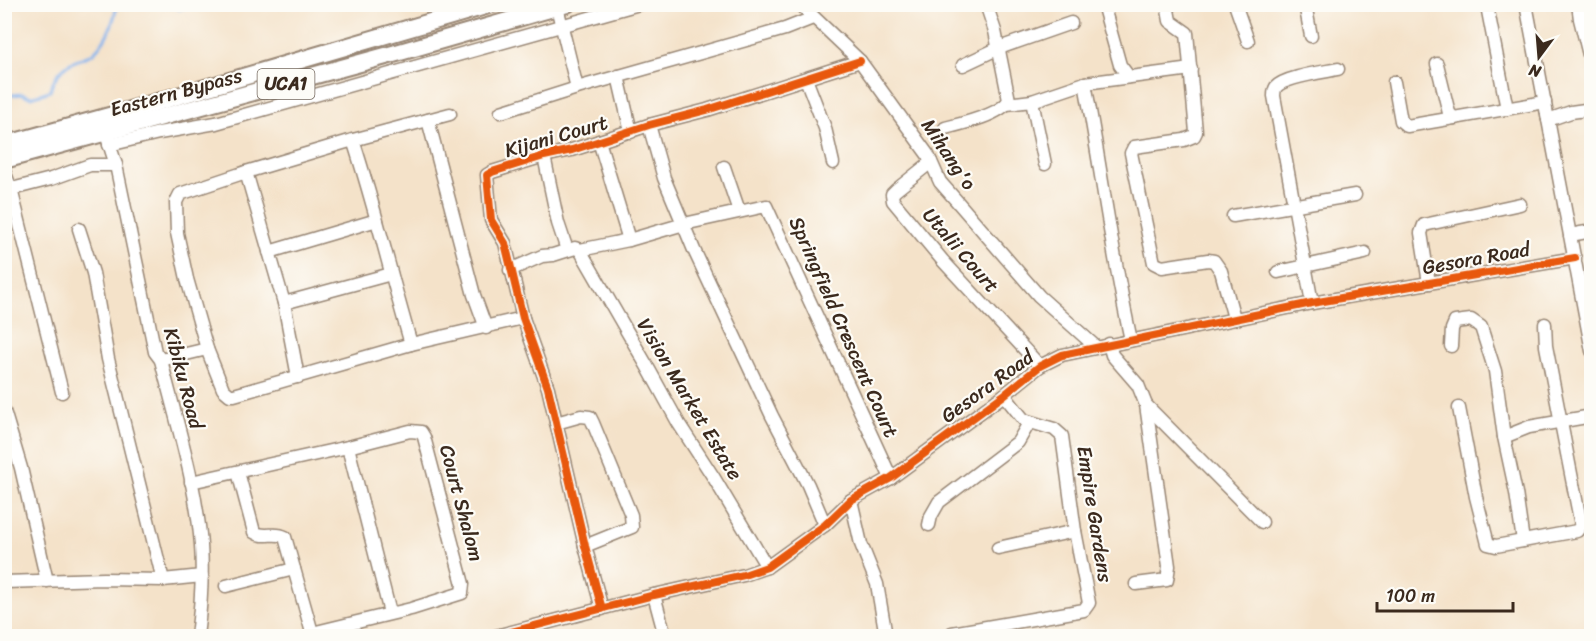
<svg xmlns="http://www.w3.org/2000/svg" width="1596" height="641" font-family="Sriracha,sans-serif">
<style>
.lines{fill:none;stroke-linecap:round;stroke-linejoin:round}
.stream{stroke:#82b2ed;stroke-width:3}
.minor-casing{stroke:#988674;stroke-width:15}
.major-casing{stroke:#988674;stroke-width:20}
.minor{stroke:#fff;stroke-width:12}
.major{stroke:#fff;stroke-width:16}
.cycleway-casing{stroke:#fdfcf7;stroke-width:11}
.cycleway{stroke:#e8590c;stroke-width:8}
.labels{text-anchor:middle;stroke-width:4.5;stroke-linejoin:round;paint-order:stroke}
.shield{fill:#fdfcf7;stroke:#75695f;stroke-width:1.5}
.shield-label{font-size:18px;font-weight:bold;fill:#3b2a1e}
.street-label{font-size:20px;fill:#3b2a1e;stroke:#fdfcf7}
</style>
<rect width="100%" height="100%" fill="#fdfcf7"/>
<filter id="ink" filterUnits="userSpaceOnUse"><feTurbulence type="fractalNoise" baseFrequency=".0167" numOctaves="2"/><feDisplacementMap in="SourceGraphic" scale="12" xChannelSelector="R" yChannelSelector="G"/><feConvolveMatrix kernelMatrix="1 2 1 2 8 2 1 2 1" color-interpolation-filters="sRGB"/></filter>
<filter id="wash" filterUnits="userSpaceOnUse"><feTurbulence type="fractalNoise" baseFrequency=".008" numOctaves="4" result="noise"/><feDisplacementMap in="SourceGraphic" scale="24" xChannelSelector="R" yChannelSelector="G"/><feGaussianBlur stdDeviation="1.35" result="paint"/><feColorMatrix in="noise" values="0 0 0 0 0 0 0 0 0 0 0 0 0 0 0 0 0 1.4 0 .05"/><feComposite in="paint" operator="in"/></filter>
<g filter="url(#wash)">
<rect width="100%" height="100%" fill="#f4e2c9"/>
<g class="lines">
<g class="stream">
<path d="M171 4 179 9 196 4"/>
<path d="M4 96 22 94 31 97 50 91C54 75 63 65 80 59 84 57 89 56 92 54 107 41 114 22 117 4"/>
</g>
</g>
</g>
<g filter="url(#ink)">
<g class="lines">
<defs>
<g id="minor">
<path d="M800 4 860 61 928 155 940 182 955 199 1039 296 1096 347"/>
<path d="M1103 4 1120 65 1129 77"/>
<path d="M1167 4 1170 21 1187 33 1196 132 1194 136 1184 140 1134 147 1131 153 1154 263 1162 267 1208 260 1214 261 1221 271 1234 318"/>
<path d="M1235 4 1248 41"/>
<path d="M1305 4 1311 36"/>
<path d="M1526 4 1592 351"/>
<path d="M1578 4 1580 19 1592 67"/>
<path d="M557 7 577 88"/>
<path d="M1488 11 1507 109"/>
<path d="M1437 64 1449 113 1454 118 1545 102"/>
<path d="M963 65 999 48 1071 23"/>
<path d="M618 76 631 132"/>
<path d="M806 79 825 128 833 163"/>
<path d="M1394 82 1401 121 1407 126 1454 118"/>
<path d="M1085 83C1101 168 1112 255 1131 340"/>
<path d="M1032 101 1045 164"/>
<path d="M1007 104 1032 101 1085 83 1191 69"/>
<path d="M501 112 577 88 785 29 813 18"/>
<path d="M450 114 353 140 246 172 180 194 176 202 177 233 187 279 207 349 223 389 230 395H234L411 344 523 318"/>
<path d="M428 120 474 295 486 328"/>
<path d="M1548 120 1571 112 1592 109"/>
<path d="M649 125 664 178 694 250 772 416 808 485 825 525"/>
<path d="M945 128C961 124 1001 115 1009 100L995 31 986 4"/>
<path d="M107 137 116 165 155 352 161 360C176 421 196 482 201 545 203 575 201 606 197 636"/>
<path d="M353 140C375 207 391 276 411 344"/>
<path d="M599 141 629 240"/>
<path d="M109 145 159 133 216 123 639 4"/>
<path d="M544 156 558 223 567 250"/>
<path d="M931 162 896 190 892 194 893 201 943 261 1040 366"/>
<path d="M724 167 739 211"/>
<path d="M4 171 11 189 62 392"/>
<path d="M246 172 284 303 298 377"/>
<path d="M4 191 51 179 90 165H116"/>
<path d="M1233 216 1355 195"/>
<path d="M79 229 93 273 108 359 163 580"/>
<path d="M1570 235 1592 231"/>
<path d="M580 250 647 366 679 424 714 478 767 567"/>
<path d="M269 252 377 220"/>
<path d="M510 270 542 256 553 255 575 248 580 250 629 240 684 224 766 206 891 478"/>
<path d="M1278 272 1365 253"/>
<path d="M1429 283 1421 233 1424 225 1520 204"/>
<path d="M284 303 391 274"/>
<path d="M1312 303 1274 96C1274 92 1274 90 1276 87 1284 77 1324 72 1338 69"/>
<path d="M1109 344 1112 355 1138 385 1146 405 1169 566 1167 580 1136 584"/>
<path d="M1451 346 1452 329 1455 322 1471 320 1481 327 1495 371 1504 437"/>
<path d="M161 360 207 349"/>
<path d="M1147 406 1262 522"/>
<path d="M1459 408 1476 497 1488 544 1496 546 1577 531 1581 525 1546 346 1545 324"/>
<path d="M4 411 21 468 47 581"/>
<path d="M556 423 581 416 590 417 593 423 631 515 632 527 585 546"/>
<path d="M348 447 390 613"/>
<path d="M238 472 254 532C264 539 275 531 285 537L313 636"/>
<path d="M191 482 348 447 410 431 421 432 424 437 463 584 462 593 411 609 312 633"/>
<path d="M851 500 861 544 877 584 886 636"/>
<path d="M929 525 931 516 939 502 1018 442 1029 423"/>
<path d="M1523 541 1516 493 1504 437 1529 427 1592 416"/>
<path d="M998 548 1075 531"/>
<path d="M4 582 104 579 163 580 202 576"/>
<path d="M226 586 294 569"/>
<path d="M654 595 665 636"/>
<path d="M602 609 585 546 548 388 523 318 505 243 491 220 487 175 492 172 544 156 572 150 649 125 707 110 860 61"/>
<path d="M952 633 1084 610 1089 603 1075 531 1062 436 1054 429 1024 420 1004 395"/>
<path d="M496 636 654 595 744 575 767 567 825 525 851 500 891 478 1004 395 1040 366 1062 355 1312 303 1575 258"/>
</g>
<g id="major">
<path d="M4 145 113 115 492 4"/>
<path d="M4 160 393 54 567 4"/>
</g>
</defs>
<use href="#minor" class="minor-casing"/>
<use href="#major" class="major-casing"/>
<use href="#minor" class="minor"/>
<use href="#major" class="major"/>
<defs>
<g id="cycleway">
<path d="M602 609 585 546 548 388 523 318 505 243 491 220 487 175 492 172 544 156 572 150 649 125 707 110 860 61"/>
<path d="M496 636 654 595 744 575 767 567 825 525 851 500 891 478 1004 395 1040 366 1062 355 1312 303 1575 258"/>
</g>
</defs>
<use href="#cycleway" class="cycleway-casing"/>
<use href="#cycleway" class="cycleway"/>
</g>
</g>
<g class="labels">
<rect class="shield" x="257.5" y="69" width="57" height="30" rx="4.5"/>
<g class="shield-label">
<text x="286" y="90">UCA1</text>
</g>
<g class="street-label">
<text transform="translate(176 92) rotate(-15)" y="7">Eastern Bypass</text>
<text transform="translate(556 136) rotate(-16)" y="7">Kijani Court</text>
<text transform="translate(949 154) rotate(56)" y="7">Mihang'o</text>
<text transform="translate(961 250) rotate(49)" y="7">Utalii Court</text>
<text transform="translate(1476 258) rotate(-10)" y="7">Gesora Road</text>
<text transform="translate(844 327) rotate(66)" y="7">Springfield Crescent Court</text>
<text transform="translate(184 378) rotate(75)" y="7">Kibiku Road</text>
<text transform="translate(987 386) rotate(-36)" y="7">Gesora Road</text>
<text transform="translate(690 399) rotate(59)" y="7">Vision Market Estate</text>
<text transform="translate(462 503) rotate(75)" y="7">Court Shalom</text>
<text transform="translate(1095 514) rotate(81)" y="7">Empire Gardens</text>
</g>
</g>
<rect width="1596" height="641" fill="none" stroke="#fdfcf7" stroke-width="24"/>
<g transform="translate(1539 57) rotate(196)" stroke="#fdfcf7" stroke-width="4.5" paint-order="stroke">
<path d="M0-4.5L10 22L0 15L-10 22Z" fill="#3b2a1e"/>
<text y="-9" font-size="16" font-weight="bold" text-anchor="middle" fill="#3b2a1e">N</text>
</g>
<path d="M1377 602v9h136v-9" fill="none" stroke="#3b2a1e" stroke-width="3"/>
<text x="1386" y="602" font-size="18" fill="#3b2a1e" stroke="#fdfcf7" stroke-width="4.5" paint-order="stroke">100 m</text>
</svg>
